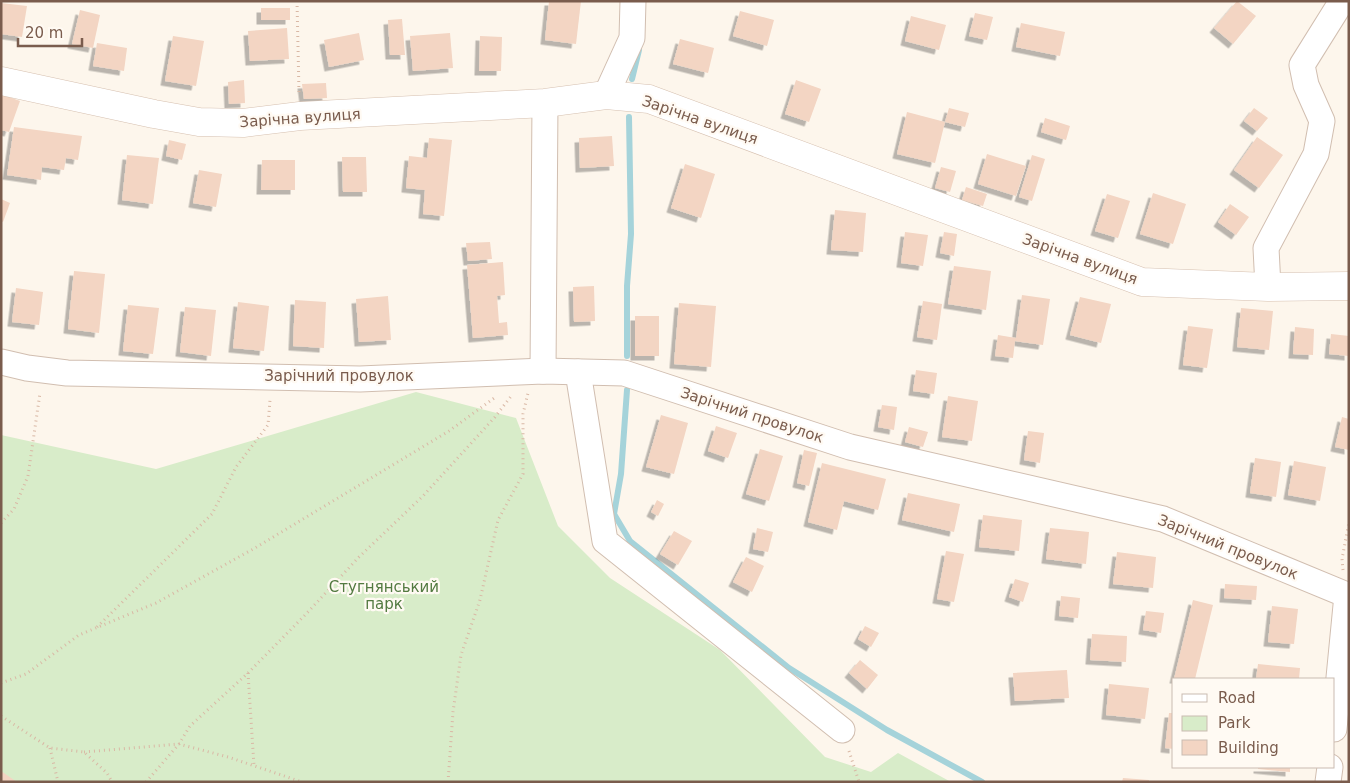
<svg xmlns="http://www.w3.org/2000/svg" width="1350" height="783" font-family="'DejaVu Sans',sans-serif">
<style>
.green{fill:#d8ecc9}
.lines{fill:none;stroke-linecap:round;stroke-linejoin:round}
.stream{stroke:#a5d3da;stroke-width:6}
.building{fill:#f3d5c3;filter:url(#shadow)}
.street-casing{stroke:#d1beb0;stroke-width:27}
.secondary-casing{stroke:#d6c0b0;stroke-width:29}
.path{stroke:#d9b8a5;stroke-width:3;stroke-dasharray:1 4;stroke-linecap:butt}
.street{stroke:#fff;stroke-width:25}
.secondary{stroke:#fff;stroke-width:28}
.labels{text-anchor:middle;stroke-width:4.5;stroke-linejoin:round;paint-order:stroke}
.street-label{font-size:15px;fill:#7a5c4d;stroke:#fffaf3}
.park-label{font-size:15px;fill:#537a41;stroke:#fffaf3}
</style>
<defs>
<filter id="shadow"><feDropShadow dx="-4.5" dy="4.5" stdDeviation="0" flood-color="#0004"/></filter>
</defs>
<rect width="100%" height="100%" fill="#fdf6ec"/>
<path class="green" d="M416 392 516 418 558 526 610 578 720 650 825 757 871 772 898 753 951 782H1V435L156 469Z"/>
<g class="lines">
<g class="stream">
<path d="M632 79 639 50"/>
<path d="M627 356V286L631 234 629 117"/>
<path d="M627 390 621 474 614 514 630 541 789 668 887 730 982 782"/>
</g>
</g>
<g class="building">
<path d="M549 1H581L576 44 545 40Z"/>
<path d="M1237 1 1256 16 1233 44 1214 28Z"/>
<path d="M1 3 27 6 22 37 1 34Z"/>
<rect x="261" y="8" width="29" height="12"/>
<path d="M80 10 100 15 93 48 72 44Z"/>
<path d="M740 11 774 20 767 46 733 36Z"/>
<path d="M975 13 993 17 987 40 969 36Z"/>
<path d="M911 16 946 25 939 50 905 41Z"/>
<path d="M402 19 405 55H390L388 20Z"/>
<path d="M1021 23 1065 32 1060 56 1016 47Z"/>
<path d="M287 28 289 59 250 61 248 31Z"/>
<path d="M359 33 364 60 329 67 324 40Z"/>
<path d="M450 33 453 68 413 71 410 36Z"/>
<path d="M173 36 204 41 196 86 165 81Z"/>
<path d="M480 36 502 37 501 71H479Z"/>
<path d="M680 39 714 48 708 73 673 64Z"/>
<path d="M97 43 127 48 124 71 93 66Z"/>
<path d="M244 80 245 103 229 104 228 82Z"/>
<path d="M796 80 821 89 809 122 785 114Z"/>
<path d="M326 83 327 98 304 99 302 84Z"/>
<path d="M1 94 20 101 9 132 1 130Z"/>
<path d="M949 108 969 113 965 127 945 122Z"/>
<path d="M1254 108 1268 118 1257 131 1244 121Z"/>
<path d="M907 112 945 122 935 163 897 154Z"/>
<path d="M1045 118 1070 126 1066 140 1041 132Z"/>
<path d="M14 127 82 136 78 160 66 158 64 170 42 167 41 180 7 175Z"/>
<path d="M612 136 614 166 580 168 579 138Z"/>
<path d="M1257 137 1283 155 1259 188 1234 170Z"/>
<path d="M429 138 452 140 444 216 423 214 425 190 406 188 409 156 427 158Z"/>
<path d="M169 140 186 144 182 160 166 156Z"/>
<path d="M987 154 1026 166 1016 196 978 184Z"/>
<path d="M127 155 159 158 153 204 122 200Z"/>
<path d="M1032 155 1045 159 1032 201 1019 197Z"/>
<path d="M342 157H366L367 192H343Z"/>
<path d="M262 160H295V190H261Z"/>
<path d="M685 164 715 174 701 218 671 208Z"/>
<path d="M941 167 956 171 950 192 935 188Z"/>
<path d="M199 170 222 174 216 207 193 203Z"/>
<path d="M966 187 987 194 983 206 962 200Z"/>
<path d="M1153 193 1186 204 1173 244 1140 234Z"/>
<path d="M1107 194 1130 201 1118 238 1095 231Z"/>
<path d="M1 199 10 203 3 222 1 221Z"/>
<path d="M1230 204 1249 217 1236 235 1218 222Z"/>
<path d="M835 210 866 213 863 252 831 250Z"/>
<path d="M905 232 928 235 923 266 901 263Z"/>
<path d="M944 232 957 234 954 256 940 253Z"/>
<path d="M490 242 492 259 468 261 466 243Z"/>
<path d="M503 262 505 295 497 296 499 323 507 322 508 335 473 338 467 265Z"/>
<path d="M954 266 991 271 986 310 948 304Z"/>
<path d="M74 271 105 274 99 333 68 329Z"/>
<path d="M594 286 595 321 574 322 573 287Z"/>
<path d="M16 288 43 292 39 325 12 322Z"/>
<path d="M1022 295 1050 299 1043 345 1015 341 1013 358 995 356 998 335 1016 338Z"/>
<path d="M388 296 391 340 359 342 356 299Z"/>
<path d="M1080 297 1111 304 1101 343 1070 335Z"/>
<path d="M295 300 326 302 324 348 293 346Z"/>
<path d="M923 301 942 304 937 340 917 337Z"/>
<path d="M238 302 269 306 264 351 233 348Z"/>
<path d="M679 303 716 306 711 367 674 364Z"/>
<path d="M128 305 159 308 153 354 123 351Z"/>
<path d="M185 307 216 310 211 356 180 352Z"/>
<path d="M1241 308 1273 311 1269 350 1237 347Z"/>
<rect x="635" y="316" width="24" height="40"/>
<path d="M1188 326 1213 329 1207 368 1183 365Z"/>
<path d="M1295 327 1314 329 1313 355 1293 354Z"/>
<path d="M1331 334 1349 336V356L1329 354Z"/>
<path d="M916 370 937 373 934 394 913 391Z"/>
<path d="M948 396 978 401 972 441 942 437Z"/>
<path d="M882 405 897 407 894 430 878 427Z"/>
<path d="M661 415 688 423 674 474 646 467Z"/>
<path d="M1342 417 1349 419V450L1335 447Z"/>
<path d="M716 426 737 433 728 458 708 451Z"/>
<path d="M909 427 928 432 923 447 905 442Z"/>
<path d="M1028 431 1044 433 1040 463 1024 460Z"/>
<path d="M760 449 783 456 769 501 746 494Z"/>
<path d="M804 450 817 453 809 486 797 483Z"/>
<path d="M1255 458 1281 462 1276 497 1250 493Z"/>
<path d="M1294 461 1326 467 1320 501 1288 495Z"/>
<path d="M822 463 886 479 878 510 844 501 837 530 808 522Z"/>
<path d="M908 493 960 504 954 532 902 520Z"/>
<path d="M657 500 664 504 658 516 651 512Z"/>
<path d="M983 515 1022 520 1019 551 979 547Z"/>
<path d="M757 528 773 532 768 552 753 549Z"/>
<path d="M1050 528 1089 532 1086 564 1046 559Z"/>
<path d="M674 531 692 541 678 565 660 554Z"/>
<path d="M946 551 964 554 954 602 937 599Z"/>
<path d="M1117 552 1156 557 1153 588 1113 584Z"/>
<path d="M746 557 764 566 752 592 733 582Z"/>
<path d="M1015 579 1029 583 1023 602 1009 597Z"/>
<path d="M1225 584 1257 586 1256 600 1224 598Z"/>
<path d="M1061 596 1080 598 1078 618 1059 616Z"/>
<path d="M1193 600 1213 605 1195 679H1174Z"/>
<path d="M1272 606 1298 609 1294 644 1268 642Z"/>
<path d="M1146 611 1164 613 1161 633 1143 630Z"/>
<path d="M865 626 879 633 871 647 858 639Z"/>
<path d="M1092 634 1127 636 1126 662 1090 660Z"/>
<path d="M860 660 878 675 867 689 849 673Z"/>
<path d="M1258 664 1300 668 1299 679H1256Z"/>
<path d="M1067 670 1069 698 1015 701 1013 673Z"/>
<path d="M1109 684 1149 688 1145 719 1106 715Z"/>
<path d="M1169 713H1174V749L1165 748Z"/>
<path d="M1258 767H1290V772L1258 769Z"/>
<path d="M1 771 17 782H1Z"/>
<path d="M1123 778 1149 780V782H1122Z"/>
</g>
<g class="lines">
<defs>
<g id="street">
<path d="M606 95 632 38 633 1"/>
<path d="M1268 287 1266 248 1316 154 1322 121 1306 85 1302 65 1342 1"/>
<path d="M1 362 27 368 67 373 360 379 543 371 624 373 850 447 1163 519 1347 595 1334 729"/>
<path d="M543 371 545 103"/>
<path d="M578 372 605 541 842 730"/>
<path d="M1328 782 1330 767"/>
</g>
<path id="secondary" d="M1 81 154 114 199 122 243 123 300 116 545 103 606 95 649 99 1142 282 1268 287 1349 286"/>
</defs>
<use href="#street" class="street-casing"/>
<use href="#secondary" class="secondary-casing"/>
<g class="path">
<path d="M297 1 299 93"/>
<path d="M1 523 14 509 28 476 40 393"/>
<path d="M1343 570 1342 559 1349 522"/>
<path d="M97 627 212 514 236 467 268 425 270 400"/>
<path d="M248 673 254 766"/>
<path d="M1 683 26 674 79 635 156 603 255 548 449 431 497 396"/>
<path d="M1 716 50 748 84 752 107 773 112 782"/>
<path d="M50 748 58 782"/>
<path d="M849 751 859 782"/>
<path d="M84 752 179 744 228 757 302 782"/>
<path d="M146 782 179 744 190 726 248 673 307 613 359 557 423 496 495 417 512 395"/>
<path d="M448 782 453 712 461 655 480 600 498 520 523 474V414L528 393"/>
</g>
<use href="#street" class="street"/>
<use href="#secondary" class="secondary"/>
</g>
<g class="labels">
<g class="street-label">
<text transform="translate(300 118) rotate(-4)" y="5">Зарічна вулиця</text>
<text transform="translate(700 120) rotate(19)" y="5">Зарічна вулиця</text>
<text transform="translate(1080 259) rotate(20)" y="5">Зарічна вулиця</text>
<text x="339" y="381">Зарічний провулок</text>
<text transform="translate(752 415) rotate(18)" y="5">Зарічний провулок</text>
<text transform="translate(1228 547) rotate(22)" y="5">Зарічний провулок</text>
</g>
<g class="park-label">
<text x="384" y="592">Стугнянський<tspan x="384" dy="17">парк</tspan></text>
</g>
</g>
<rect width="1350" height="783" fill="none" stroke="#7a5c4d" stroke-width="5"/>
<rect x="1172" y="678" width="162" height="90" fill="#fffaf3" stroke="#cabbb1"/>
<rect x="1182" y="694" width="25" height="8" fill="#ffffff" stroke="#cabbb1"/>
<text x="1218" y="703" font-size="15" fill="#7a5c4d">Road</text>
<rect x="1182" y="716" width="25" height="15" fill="#d8ecc9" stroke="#cabbb1"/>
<text x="1218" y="728" font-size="15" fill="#7a5c4d">Park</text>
<rect x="1182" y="740" width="25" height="15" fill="#f3d5c3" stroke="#cabbb1"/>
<text x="1218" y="753" font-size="15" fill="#7a5c4d">Building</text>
<path d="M18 38v8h64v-8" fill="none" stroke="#7a5c4d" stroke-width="2.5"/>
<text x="25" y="38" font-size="15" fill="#7a5c4d" stroke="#fffaf3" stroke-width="4" paint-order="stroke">20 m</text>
</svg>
